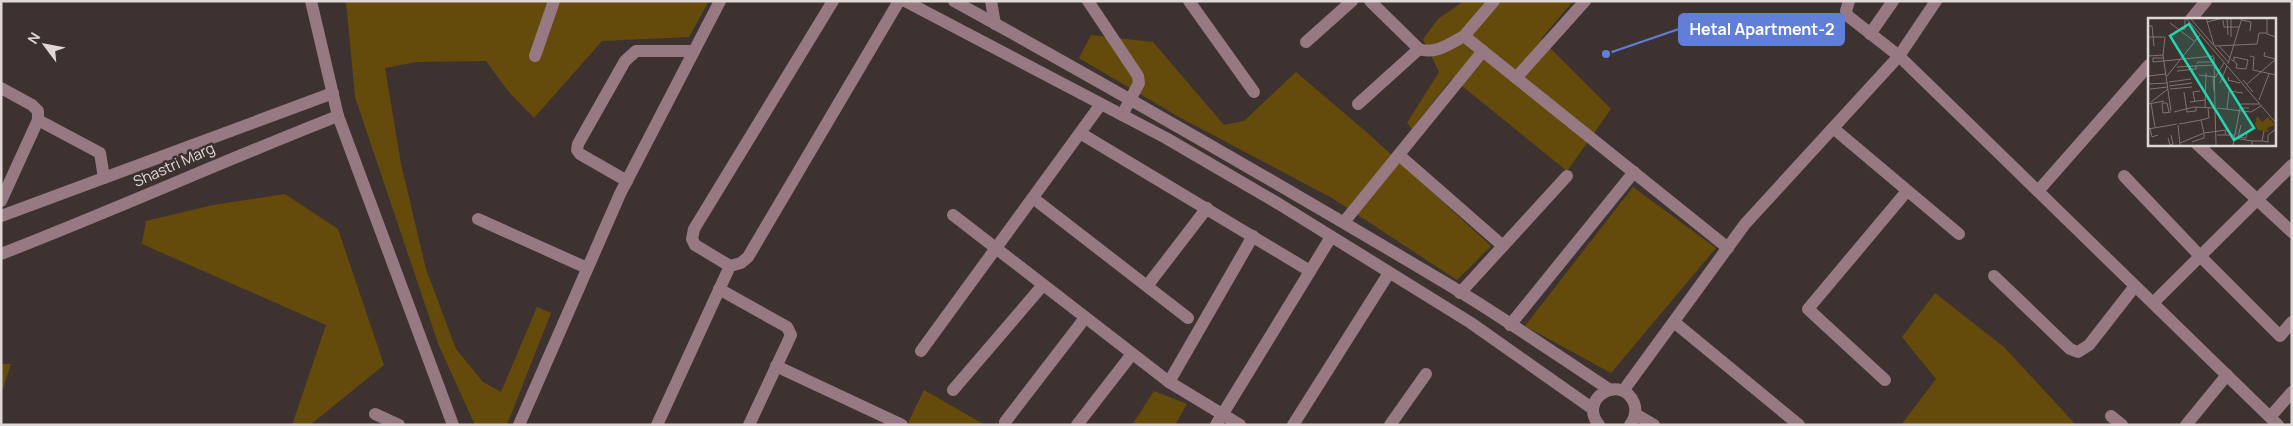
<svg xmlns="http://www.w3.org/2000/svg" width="2293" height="426" font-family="Manrope,sans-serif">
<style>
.green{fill:#644b0b}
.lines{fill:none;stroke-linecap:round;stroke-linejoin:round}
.minor{stroke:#977983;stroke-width:12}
.labels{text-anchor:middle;stroke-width:5;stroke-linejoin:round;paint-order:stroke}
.street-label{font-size:15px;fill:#e0d8d7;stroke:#3d3230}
.inset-road{fill:none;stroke:#7e7473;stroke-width:1}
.view{fill:#24d5ae;fill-opacity:0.15;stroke:#24d5ae;stroke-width:2.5}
.inset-edge{fill:none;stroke:#e0d8d7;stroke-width:2.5}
.leader{fill:none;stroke:#617ed8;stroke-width:2}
.callout-dot{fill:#617ed8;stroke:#3d3230;stroke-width:2}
.callout{fill:#617ed8;stroke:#617ed8;stroke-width:2}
.callout-label{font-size:16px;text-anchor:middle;font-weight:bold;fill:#fff}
</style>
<rect width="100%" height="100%" fill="#3d3230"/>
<g class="green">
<path d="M346 1H709L689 37 602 41 534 118 508 91 486 61 416 62 385 68 401 164 426 269 456 349 483 382 501 392 537 307 551 313 507 425H475L439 346 355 97Z"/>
<path d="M1464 1H1573L1541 39 1611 109 1567 171 1452 78 1412 129 1407 123 1439 72 1423 39 1438 19Z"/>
<path d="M1091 35 1153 42 1224 125 1244 121 1296 72 1371 136 1491 246 1457 280 1332 198 1179 117 1079 58Z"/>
<path d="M1633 187 1716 248 1611 373 1525 326Z"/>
<path d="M285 194 338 229 384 365 310 425H292L326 325 142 244 146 221 213 205Z"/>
<path d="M1935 293 2004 347 2076 425H1901L1936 379 1902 337Z"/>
<path d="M1 364H11L1 394Z"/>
<path d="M924 390 985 425H907Z"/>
<path d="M1154 391 1187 404 1175 425H1132Z"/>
</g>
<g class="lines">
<g class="minor">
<path d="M311 1 338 116 453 425"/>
<path d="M905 1 1166 138 1279 204 1471 323 1593 409"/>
<path d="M954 1C1121 93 1286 188 1449 285 1504 318 1557 355 1610 390"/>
<path d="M991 1 995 24"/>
<path d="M1088 1 1138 76 1139 83 1122 115"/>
<path d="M1189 1 1254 92"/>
<path d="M1370 1 1419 49C1435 55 1451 43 1464 36"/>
<path d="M1494 1 1464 36 1728 248"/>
<path d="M1849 1 1846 11 1848 16 1899 56 2278 425"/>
<path d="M2191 19 2206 1"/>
<path d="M1870 34 1893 1"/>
<path d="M1306 42 1352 1"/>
<path d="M535 56 554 1"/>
<path d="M1516 78 1585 1"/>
<path d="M1 88 32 105 38 111V120L1 201"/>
<path d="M1358 104 1419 49"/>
<path d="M38 120 100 153 104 178"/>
<path d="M1833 128 1959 234"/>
<path d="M1080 133 1310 271"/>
<path d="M2197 144 2292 232"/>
<path d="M1399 155 1503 246"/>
<path d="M2124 176 2200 256 2280 336 2292 322"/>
<path d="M627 181 580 154 577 150 578 144 625 61 636 51H694"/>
<path d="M2038 191 2149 65"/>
<path d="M1033 198 1188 318"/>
<path d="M953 215 1169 382 1240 425"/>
<path d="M1 216 333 93"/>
<path d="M478 219 587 268"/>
<path d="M1344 222 1483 51"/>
<path d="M1 254C115 210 225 160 338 116"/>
<path d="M730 266 695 245 692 239 694 229 833 1"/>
<path d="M1994 276 2070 349 2078 352 2089 345 2135 286"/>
<path d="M1147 286 1207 208"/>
<path d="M719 289 787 327 791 335 749 425"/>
<path d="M1460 293 1567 176"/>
<path d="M2153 303 2292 165"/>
<path d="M1674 322 1799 425"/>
<path d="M1510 325 1634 172"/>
<path d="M921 351 1101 104"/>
<path d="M776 366 902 425"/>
<path d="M1885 380 1808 309 1907 191"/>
<path d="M1169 382 1253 236"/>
<path d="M953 390 1043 285"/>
<path d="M1623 391 1745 224 1899 56 1936 1"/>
<path d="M375 414 399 425"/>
<path d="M1635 414 1654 425"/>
<path d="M2111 416 2122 425"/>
<path d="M2270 417 2292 392"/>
<path d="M1005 422 1085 318"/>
<path d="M519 425 620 194 720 1"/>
<path d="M657 425 730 266 741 263 748 257 899 1"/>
<path d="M1077 425 1132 354"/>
<path d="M1216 425 1331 237"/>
<path d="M1293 425 1389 273"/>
<path d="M1390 425 1426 374"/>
<path d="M1599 425C1577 398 1622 373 1634 403 1637 411 1635 418 1630 425"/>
<path d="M2186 425 2227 375"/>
</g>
</g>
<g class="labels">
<g class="street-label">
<text transform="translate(174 165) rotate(-24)" y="5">Shastri Marg</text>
</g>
</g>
<g transform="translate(2148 18)">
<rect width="128" height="128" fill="#3d3230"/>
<path d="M109 98 114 104 120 99 127 107 119 110 120 114 110 112 107 107Z" fill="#644b0b"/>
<path class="inset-road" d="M38 0 128 105M42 0 81 45M58 0 66 27M79 0 80 17M83 0V19M119 0V16L128 19M75 2 76 9H91M94 2 103 4 102 13M59 4 75 0M22 5 46 23M0 8H4L6 28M31 12 37 11V0M0 19H16M17 19 15 37 23 93M67 28 109 26 111 15H119M71 28 82 40M117 34 116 38 127 41M0 38 15 37M102 38 106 39 105 52 128 57M66 39 67 89M15 40H5V44L66 38M83 41 89 46 88 50 98 51 100 42 86 39V43M49 46 50 44H66M80 46 94 0M29 49 66 47M29 53 48 51V47M51 57 67 59M0 58 18 56M19 58 52 17M65 58 66 73M81 59 80 62 92 65M67 60 76 45M95 62 105 74M21 64 43 61M72 65 79 48M0 66 20 65M99 66 128 41M21 68 44 65M2 71 20 69M22 71 44 69M36 74 39 94 48 93V89M111 82 121 56M3 84 20 71M42 84 57 82M47 84 45 74 52 73M3 85 7 109M0 86 16 83M93 86H111M57 90 58 55M69 90 103 94 113 88M67 91 68 127M79 91 81 73 95 75M21 94 19 85H14L15 95H16L23 94M26 94 46 89 67 90M53 102 61 100 60 90M31 106 53 102 56 115 32 125M30 107 32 127M93 107 90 119 98 120 99 115M2 110 4 119 10 117M0 111 29 106M56 115 78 112 77 116M69 117H87M20 120 22 127 25 126 23 117M86 120 104 123V127M104 123H114L116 113M114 123 120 124V117L128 111M44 124 56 120V116M85 127 92 90H101"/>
<path class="view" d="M41 6 106 110 86 122 22 18Z"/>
<rect width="128" height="128" class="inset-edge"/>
</g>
<path class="leader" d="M1606 54L1679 29"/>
<circle class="callout-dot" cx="1606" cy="54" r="5"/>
<rect class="callout" x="1679" y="14" width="165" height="31" rx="5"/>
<g class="callout-label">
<text x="1762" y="35">Hetal Apartment-2</text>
</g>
<rect width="2293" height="426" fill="none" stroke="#e0d8d7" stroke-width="5"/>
<g transform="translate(45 45) rotate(302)" stroke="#3d3230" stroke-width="4" paint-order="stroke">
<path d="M0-4L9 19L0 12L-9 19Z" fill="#e0d8d7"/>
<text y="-8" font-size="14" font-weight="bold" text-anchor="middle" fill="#e0d8d7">N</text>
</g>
</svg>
